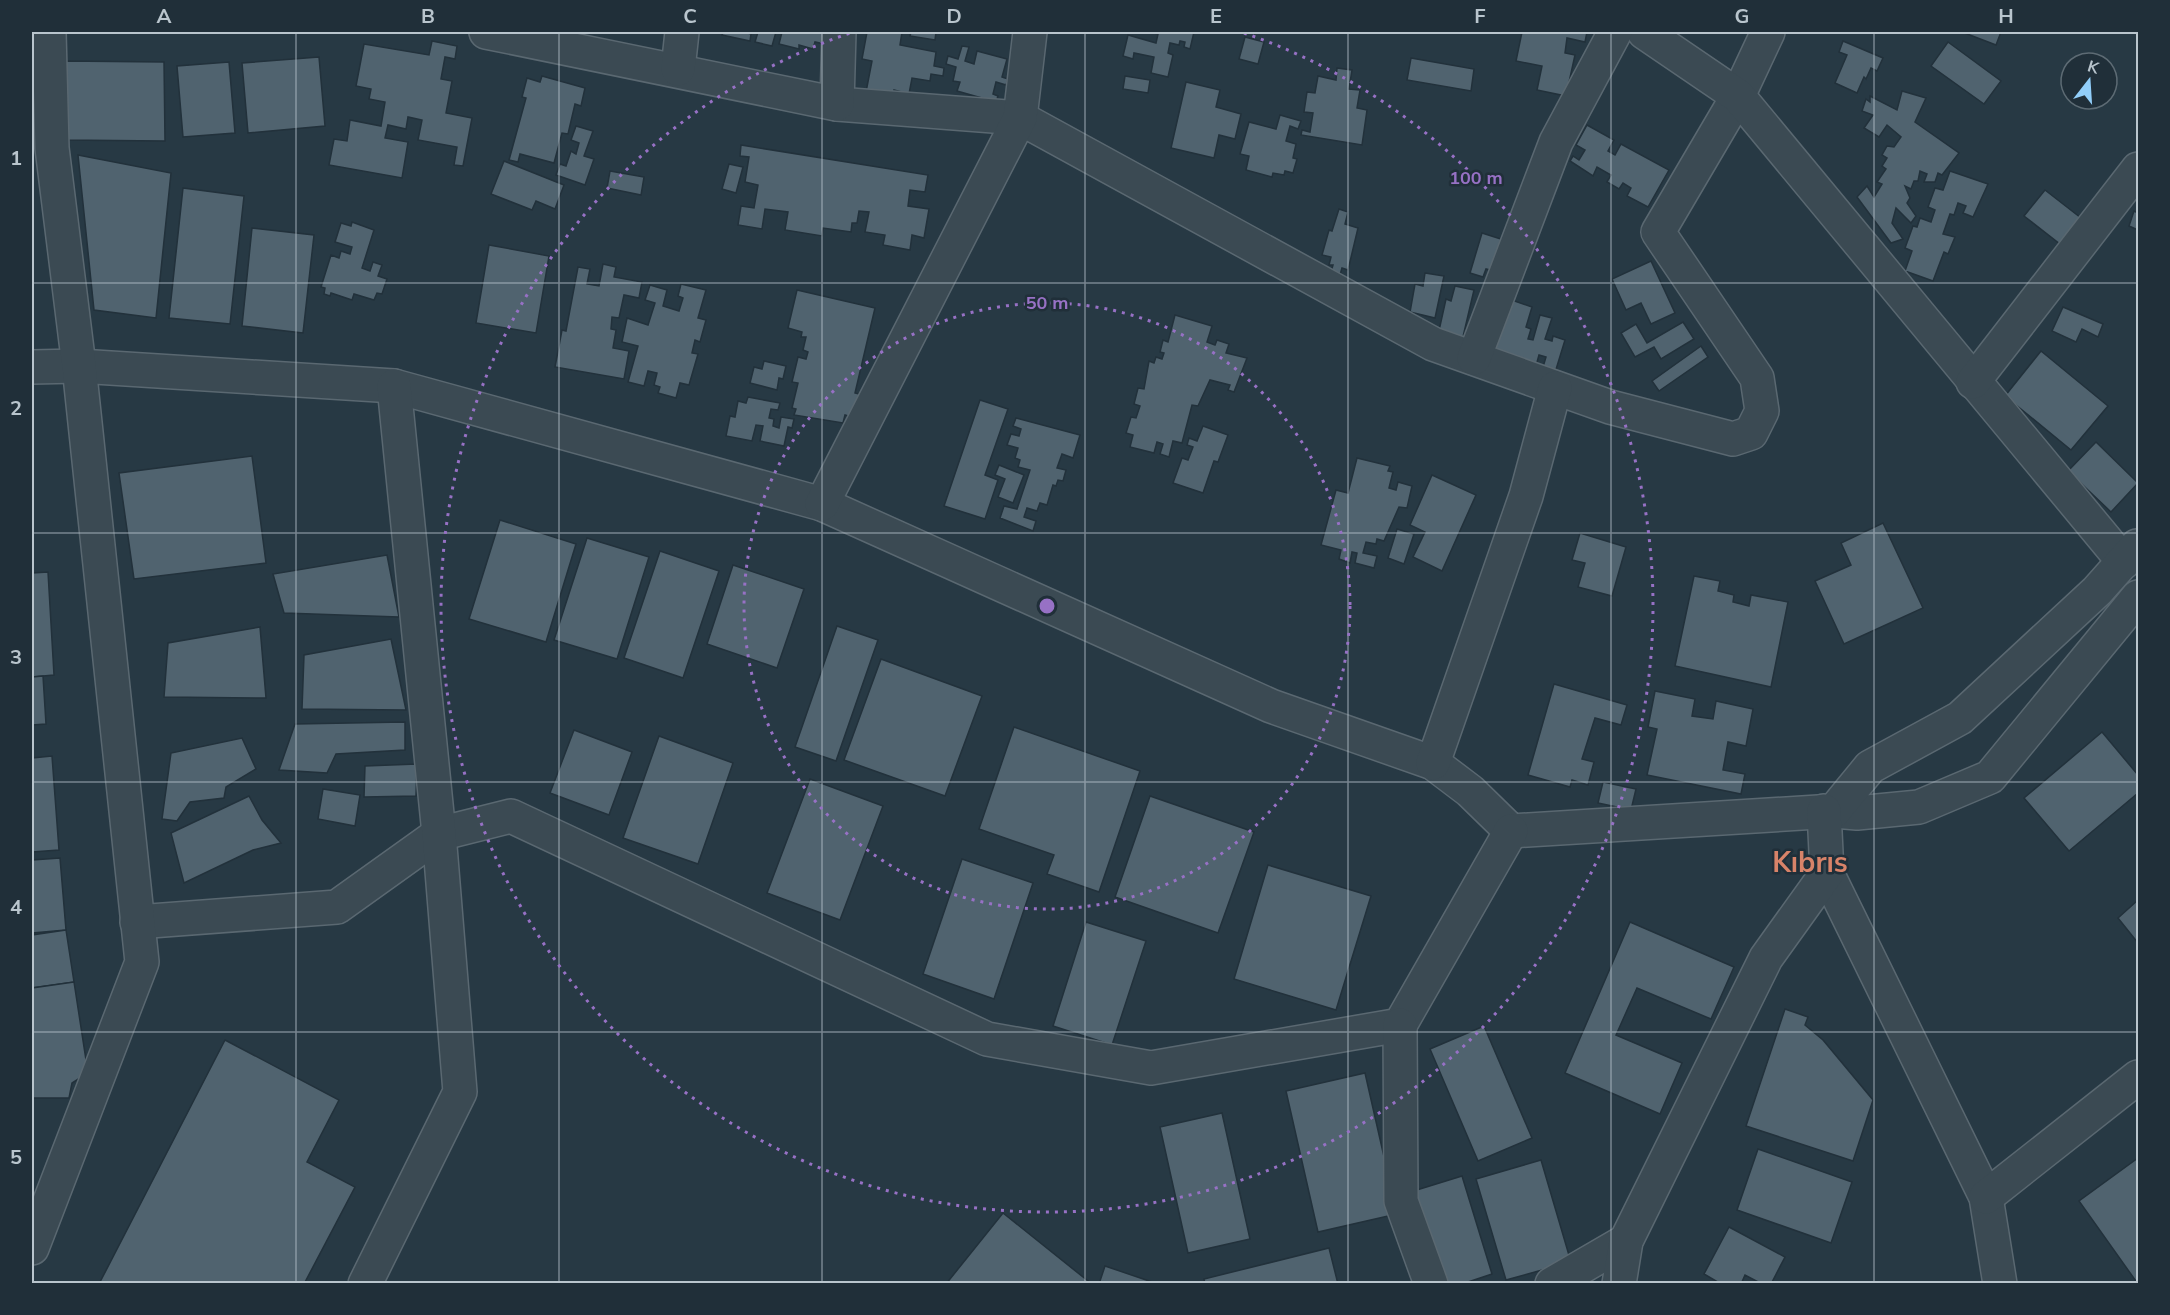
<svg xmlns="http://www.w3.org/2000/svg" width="2170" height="1315" font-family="Mulish,sans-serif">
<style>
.building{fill:#50636f;stroke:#22313b;stroke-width:1.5}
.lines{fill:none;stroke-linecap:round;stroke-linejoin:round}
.minor-casing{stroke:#5a6871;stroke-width:36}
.minor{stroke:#3b4a53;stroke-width:33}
.grid{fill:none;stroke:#b9c5cd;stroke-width:1.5;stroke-opacity:0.55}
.ring{fill:none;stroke:#9771c5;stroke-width:3;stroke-dasharray:3 6}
.labels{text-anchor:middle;stroke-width:5;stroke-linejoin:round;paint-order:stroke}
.district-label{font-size:28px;font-weight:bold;fill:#d88369;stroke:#202f39}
.centre{fill:#9771c5;stroke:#202f39;stroke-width:3}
.ring-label{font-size:18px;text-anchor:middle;font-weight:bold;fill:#9771c5;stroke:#202f39;stroke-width:5;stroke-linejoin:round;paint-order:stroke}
.neatline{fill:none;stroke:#b9c5cd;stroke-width:2}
.grid-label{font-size:20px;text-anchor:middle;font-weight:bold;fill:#b9c5cd}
</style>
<rect width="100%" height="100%" fill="#273944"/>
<g class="building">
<path d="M723 32H745L751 34 750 41 722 35Z"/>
<path d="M758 32H776L772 46 755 42Z"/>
<path d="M782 32H816L831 35 829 45 815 42 813 49 799 45V49L779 44Z"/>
<path d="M867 32H902L900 45 936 52 934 66 944 68 943 76 931 74 930 81 912 78 909 94 894 90 893 97 866 92 872 61 862 59Z"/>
<path d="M911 32H936L935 40 910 36Z"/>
<path d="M1150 32H1194L1190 49 1184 47 1185 42 1180 41 1179 45 1170 43 1168 53 1173 55 1168 77 1151 73 1154 57 1134 53 1133 59 1123 56 1128 35 1156 43 1158 34Z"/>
<path d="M1522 32H1587L1585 42 1567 38 1565 53 1575 55 1566 96 1537 90 1542 66 1516 61Z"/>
<path d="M1962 32H2001L1996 45Z"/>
<path d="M1245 37 1264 42 1258 64 1239 59Z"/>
<path d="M432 41 457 46 455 59 445 57 441 79 452 81 446 113 472 118 463 166 454 165 457 147 418 140 422 120 408 117 406 129 388 125 385 138 408 142 402 178 329 165 334 139 347 141 350 120 381 126 385 102 369 99 371 89 356 86 364 44 429 55Z"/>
<path d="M1843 41 1883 58 1877 71 1871 68 1866 79 1864 77 1857 93 1835 83 1847 55 1839 52Z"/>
<path d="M1948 42 2001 81 1984 104 1931 66Z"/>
<path d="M962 46 969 47 965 61 974 64 977 51 1007 59 1002 77 1008 79 1006 85 996 82 993 94 998 96 996 102 957 91 960 82 953 81 956 67 946 64 948 56 958 59Z"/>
<path d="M319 57 325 126 248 133 242 63Z"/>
<path d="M1411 58 1474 69 1471 91 1407 80Z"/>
<path d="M62 61 164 62 165 141 62 140Z"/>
<path d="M229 62 235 133 183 137 177 66Z"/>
<path d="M1337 68 1352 70 1349 89 1360 90 1357 108 1367 110 1362 145 1301 135 1302 130 1310 132 1313 113 1304 112 1307 92 1315 93 1318 76 1336 80Z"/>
<path d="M542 76 585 88 581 106 575 104 568 134 562 133 554 163 520 154 518 162 509 160 526 98 522 97 527 78 540 82Z"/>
<path d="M1125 76 1150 80 1148 93 1123 89Z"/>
<path d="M1186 82 1220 90 1216 107 1241 114 1235 139 1219 135 1214 158 1171 148Z"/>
<path d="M1902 91 1926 98 1915 122 1959 153 1942 175 1938 173 1935 182H1924L1927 174 1920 171 1918 181H1914L1911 189 1905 186 1910 198 1907 203 1916 216 1911 223 1896 208 1892 223 1903 239 1891 243 1857 197 1867 186 1874 197 1882 184 1877 182 1886 169 1882 166 1887 158 1882 155 1887 146 1894 147 1901 137 1887 125 1879 137 1864 128 1873 115 1862 111 1866 99 1870 102V96L1897 110Z"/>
<path d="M1280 115 1301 121 1298 129 1290 126 1286 141 1296 144 1293 158 1297 159 1293 173 1285 171 1284 175 1273 173 1272 177 1246 170 1249 156 1240 154 1249 122 1276 129Z"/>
<path d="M1587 125 1614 140 1608 151 1615 155 1621 144 1669 170 1648 207 1627 196 1631 188 1623 183 1619 189 1607 182 1611 175 1597 167 1593 176 1570 161 1573 156 1579 160 1585 150 1576 145Z"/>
<path d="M576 126 593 131 584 156 594 159 585 185 556 175 560 164 566 166 571 151 576 154 579 143 571 140Z"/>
<path d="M741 145 928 175 925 192 910 190 908 206 929 209 924 238 912 235 910 250 883 245 885 235 865 232 869 212 859 211 857 223H852L851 232 823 228 822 236 785 230 788 212 765 209 762 229 738 225 741 206 754 208 758 185 745 182 749 157 740 156Z"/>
<path d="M78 155 171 173 156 318 94 310Z"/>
<path d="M504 161 564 185 555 209 536 201 532 210 491 194Z"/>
<path d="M729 164 743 167 736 193 722 189Z"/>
<path d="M610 171 644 177 641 195 607 188Z"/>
<path d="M1950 171 1988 184 1973 217 1963 213 1966 206 1958 203 1954 215 1950 214 1943 234 1955 237 1948 254 1944 252 1933 281 1905 271 1912 251 1905 248 1913 226 1917 227 1920 218 1931 222 1935 210 1928 207 1935 188 1943 190Z"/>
<path d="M183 188 244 196 230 324 169 318Z"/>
<path d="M2045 190 2081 218 2060 244 2024 216Z"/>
<path d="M1339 209 1348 212 1345 224 1358 228 1348 270 1342 268 1340 275 1331 272 1333 265H1329L1331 257 1322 255 1329 230 1332 231Z"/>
<path d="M2134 211 2138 213V230L2129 226Z"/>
<path d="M352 222 374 230 362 268 370 271 373 262 382 265 378 276 387 279 382 294 377 293 374 300 354 294 352 300 331 293 330 296 324 294 325 288 321 287 331 255 339 258 341 251 350 254 352 247 335 242 341 223 351 226Z"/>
<path d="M252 228 314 235 303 333 242 326Z"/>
<path d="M1482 233 1504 240 1494 271 1486 269 1483 277 1470 273Z"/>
<path d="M489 245 549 256 536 333 476 323Z"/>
<path d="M1651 261 1675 313 1651 324 1641 303 1626 310 1612 279Z"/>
<path d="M603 264 616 267 614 277 642 282 639 298 624 295 619 318 612 317 611 329 616 330 613 348 629 351 624 379 555 367 562 330 566 331 578 267 590 269 587 284 599 286Z"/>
<path d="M1425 273 1444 276 1435 318 1410 312 1415 284 1423 286Z"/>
<path d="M681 284 706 290 698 318 706 320 700 342 695 340 692 353 698 354 689 385 680 383 676 398 658 393 660 387 654 385 657 373 648 371 644 386 628 382 638 346 622 342 627 318 648 325 655 303 645 300 650 285 667 290 663 306 679 311 683 298 678 296Z"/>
<path d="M1455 286 1474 290 1462 341 1438 335 1446 299 1451 301Z"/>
<path d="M797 290 875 308 855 393 863 395 858 419 845 415 843 423 794 415 796 409 792 408 798 383 792 382 798 357 806 359 808 352 803 350 806 337H801L802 332 788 328Z"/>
<path d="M1503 297 1532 307 1526 327 1531 329 1528 339 1533 340 1540 315 1552 318 1545 339 1552 341 1553 336 1565 340 1554 376 1540 377 1546 357 1539 355 1534 373 1484 358Z"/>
<path d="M2063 307 2103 324 2098 337 2082 329 2076 342 2052 331Z"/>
<path d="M1175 315 1212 326 1207 342 1215 345 1217 340 1229 344 1226 353 1247 358 1234 392 1228 390 1230 385 1210 380 1198 406 1192 405 1182 443 1173 441 1169 457 1160 454 1163 444 1157 442 1154 453 1130 447 1133 435 1126 433 1131 417 1136 418 1140 406 1134 404 1138 388 1144 389 1149 361 1154 363 1156 357 1162 359 1164 353 1160 352 1163 340 1168 342Z"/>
<path d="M1683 322 1694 339 1661 359 1654 347 1635 357 1621 333 1636 324 1647 343Z"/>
<path d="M1701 346 1708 357 1659 391 1652 381Z"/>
<path d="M2041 351 2108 406 2071 450 2005 396Z"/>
<path d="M764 361 786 366 783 379 779 378 777 390 750 383 754 367 762 369Z"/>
<path d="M748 397 780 403 778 410 771 409 769 418 774 419 773 426 779 428 781 417 794 419 792 428 788 427 784 446 760 441 763 426 756 425 752 441 726 436 730 416 735 417 738 401 746 403Z"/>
<path d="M980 400 1008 409 985 475 998 480 985 519 944 506Z"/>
<path d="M1016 418 1080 435 1073 458 1062 454 1057 468 1066 470 1063 481 1058 480 1056 486 1053 485 1047 505 1040 503 1037 511 1027 508 1024 517 1036 521 1033 531 1000 518 1004 506 1017 509 1030 470 1018 467 1020 460 1015 458 1018 448 1007 445 1011 434 1019 436 1021 429 1013 426Z"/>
<path d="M1203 426 1228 435 1218 462 1214 461 1203 493 1173 483 1182 458 1188 460 1193 447 1187 445 1189 438 1197 441Z"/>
<path d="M2096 442 2138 483 2111 512 2068 471Z"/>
<path d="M252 456 266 563 134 579 119 473Z"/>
<path d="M1357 458 1390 466 1388 471 1393 472 1389 488 1396 490 1398 482 1412 486 1407 508 1399 507 1384 541 1377 539 1376 544 1366 542 1363 553 1377 556 1374 568 1355 563 1357 553 1352 552 1350 563 1339 559 1341 550 1321 545 1336 490 1348 493Z"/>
<path d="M999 465 1024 475 1013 503 998 497 1005 479 995 475Z"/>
<path d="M1432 475 1476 495 1442 571 1413 557 1425 532 1410 525Z"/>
<path d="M500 520 576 544 546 642 469 619Z"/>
<path d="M1883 523 1923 608 1844 644 1815 581 1851 565 1841 543Z"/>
<path d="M1397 529 1414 534 1404 564 1388 558Z"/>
<path d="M1580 533 1626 547 1612 596 1578 587 1585 563 1572 560Z"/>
<path d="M587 538 649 557 617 659 554 640Z"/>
<path d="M660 551 719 571 683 678 624 658Z"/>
<path d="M387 555 399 617 284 613 273 574Z"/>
<path d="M733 565 804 589 777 668 707 644Z"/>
<path d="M48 572 54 675 32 677V573Z"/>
<path d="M1694 576 1720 581 1718 591 1734 595 1733 602 1749 606 1751 595 1788 602 1771 687 1675 666Z"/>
<path d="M837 626 878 640 836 761 795 747Z"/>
<path d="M260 627 266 698 164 697 168 643Z"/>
<path d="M391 639 406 710 302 709 304 655Z"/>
<path d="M881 659 982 696 945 796 844 760Z"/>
<path d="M43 676 46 724 32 725V677Z"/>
<path d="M1554 684 1627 705 1621 725 1595 718 1582 759 1594 762 1588 785 1572 780 1570 787 1528 775Z"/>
<path d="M1655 691 1695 699 1692 716 1713 719 1716 701 1753 709 1746 746 1728 742 1723 770 1745 774 1741 794 1647 775 1657 729 1648 727Z"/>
<path d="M405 722V750L336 754 327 773 279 770 295 724Z"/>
<path d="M1014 727 1140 771 1099 892 1047 874 1054 855 979 829Z"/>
<path d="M574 730 632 752 609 815 550 793Z"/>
<path d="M2102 732 2138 775V793L2069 851 2024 798Z"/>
<path d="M659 736 733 763 698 864 623 838Z"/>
<path d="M242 738 256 769 226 787 224 798 190 802 177 821 162 819 171 753Z"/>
<path d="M52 756 59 850 32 852V758Z"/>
<path d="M417 764 416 796 364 797 365 766Z"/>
<path d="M810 779 883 806 840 920 767 893Z"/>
<path d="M1603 782 1636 789 1631 810 1598 803Z"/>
<path d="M323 789 360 795 355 826 318 819Z"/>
<path d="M249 796 262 820 281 843 253 850 184 883 171 833Z"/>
<path d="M1150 796 1254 832 1218 933 1115 897Z"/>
<path d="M60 858 66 930 32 933V860Z"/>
<path d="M962 859 1033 883 994 999 923 974Z"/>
<path d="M1268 865 1371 896 1336 1010 1234 979Z"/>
<path d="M2138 900V943L2118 918Z"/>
<path d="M1086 922 1146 941 1112 1045 1053 1026Z"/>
<path d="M1630 922 1734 967 1711 1019 1637 988 1616 1035 1682 1063 1660 1114 1565 1073Z"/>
<path d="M66 930 74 982 32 988V935Z"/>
<path d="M74 982 88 1073 72 1083 69 1098H32V988Z"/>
<path d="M1785 1009 1808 1017 1805 1025 1823 1040 1873 1100 1853 1161 1746 1126Z"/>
<path d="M1484 1026 1532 1138 1478 1161 1430 1049Z"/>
<path d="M225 1040 339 1100 307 1162 355 1187 304 1284H99Z"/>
<path d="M1365 1073 1397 1214 1318 1232 1286 1091Z"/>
<path d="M1222 1113 1250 1239 1188 1253 1160 1127Z"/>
<path d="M1758 1149 1852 1182 1831 1243 1737 1210Z"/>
<path d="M2138 1158V1284L2079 1201Z"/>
<path d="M1541 1160 1571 1262 1506 1280 1476 1179Z"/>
<path d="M1462 1176 1492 1274 1462 1284H1435L1407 1193Z"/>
<path d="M1003 1213 1088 1281 1086 1284H946Z"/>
<path d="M1729 1227 1785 1257 1771 1284H1762L1745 1275 1741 1284H1721L1704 1274Z"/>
<path d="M1329 1248 1338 1284H1205L1204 1279Z"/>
<path d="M1105 1266 1155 1283 1099 1284Z"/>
</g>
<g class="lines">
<defs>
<g id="minor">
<path d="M486 32 837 104 1020 118 1433 344 1610 407 1733 439 1751 433 1762 411 1757 378 1658 232 1738 96 1768 32"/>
<path d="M1644 32 1738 96 2124 562"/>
<path d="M678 69 682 32"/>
<path d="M837 104 839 32"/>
<path d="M1474 358 1556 142 1615 32"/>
<path d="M32 367 79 366 394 386 822 504 1271 706 1433 763 1470 791 1511 831 1834 811 1857 813 1919 807 1990 777 2138 597"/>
<path d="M1973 382 2138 169"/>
<path d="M822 504 1020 118 1030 32"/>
<path d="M1433 763 1526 496 1555 388"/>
<path d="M1834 811 1870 767 1960 718 2097 591 2137 546"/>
<path d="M1827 873 1986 1197 2000 1284"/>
<path d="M137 922 337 907 439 834 511 816 987 1039 1151 1068 1400 1025 1511 831"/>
<path d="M1400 1025 1401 1201 1431 1284"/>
<path d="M1986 1197 2138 1077"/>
<path d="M32 1248 142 962 79 366 52 148 49 32"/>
<path d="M365 1284 460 1092 439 834 394 386"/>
<path d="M1552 1284 1626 1241"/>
<path d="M1619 1284 1626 1241 1766 958 1827 873 1824 811"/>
</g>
</defs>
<use href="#minor" class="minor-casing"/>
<use href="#minor" class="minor"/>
</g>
<path class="grid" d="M296 32V1284M559 32V1284M822 32V1284M1085 32V1284M1348 32V1284M1611 32V1284M1874 32V1284M32 283H2138M32 533H2138M32 782H2138M32 1032H2138"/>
<g class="ring">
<circle cx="1047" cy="606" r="303"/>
<path d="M1244 33A606 606 0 1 1 850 33"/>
</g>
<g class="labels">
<g class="district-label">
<text x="1810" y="872">Kıbrıs</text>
</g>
</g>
<circle cx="1047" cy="606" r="9" class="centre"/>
<g class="ring-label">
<text x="1476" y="184">100 m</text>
<text x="1047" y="309">50 m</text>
</g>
<rect width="2170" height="1315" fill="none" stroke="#202f39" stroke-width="66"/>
<g transform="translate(2089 81) rotate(17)"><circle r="28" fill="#202f39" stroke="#5d6b74" stroke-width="1.5"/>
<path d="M0-4.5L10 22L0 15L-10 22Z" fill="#91cef9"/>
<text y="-9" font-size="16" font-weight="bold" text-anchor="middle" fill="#b9c5cd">K</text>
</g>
<rect x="33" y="33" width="2104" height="1249" class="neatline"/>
<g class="grid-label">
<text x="164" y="23">A</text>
<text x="428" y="23">B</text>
<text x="690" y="23">C</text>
<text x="954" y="23">D</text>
<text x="1216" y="23">E</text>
<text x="1480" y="23">F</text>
<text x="1742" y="23">G</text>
<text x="2006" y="23">H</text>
<text x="16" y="165">1</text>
<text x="16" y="415">2</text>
<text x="16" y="664">3</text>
<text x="16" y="914">4</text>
<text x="16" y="1164">5</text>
</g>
</svg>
